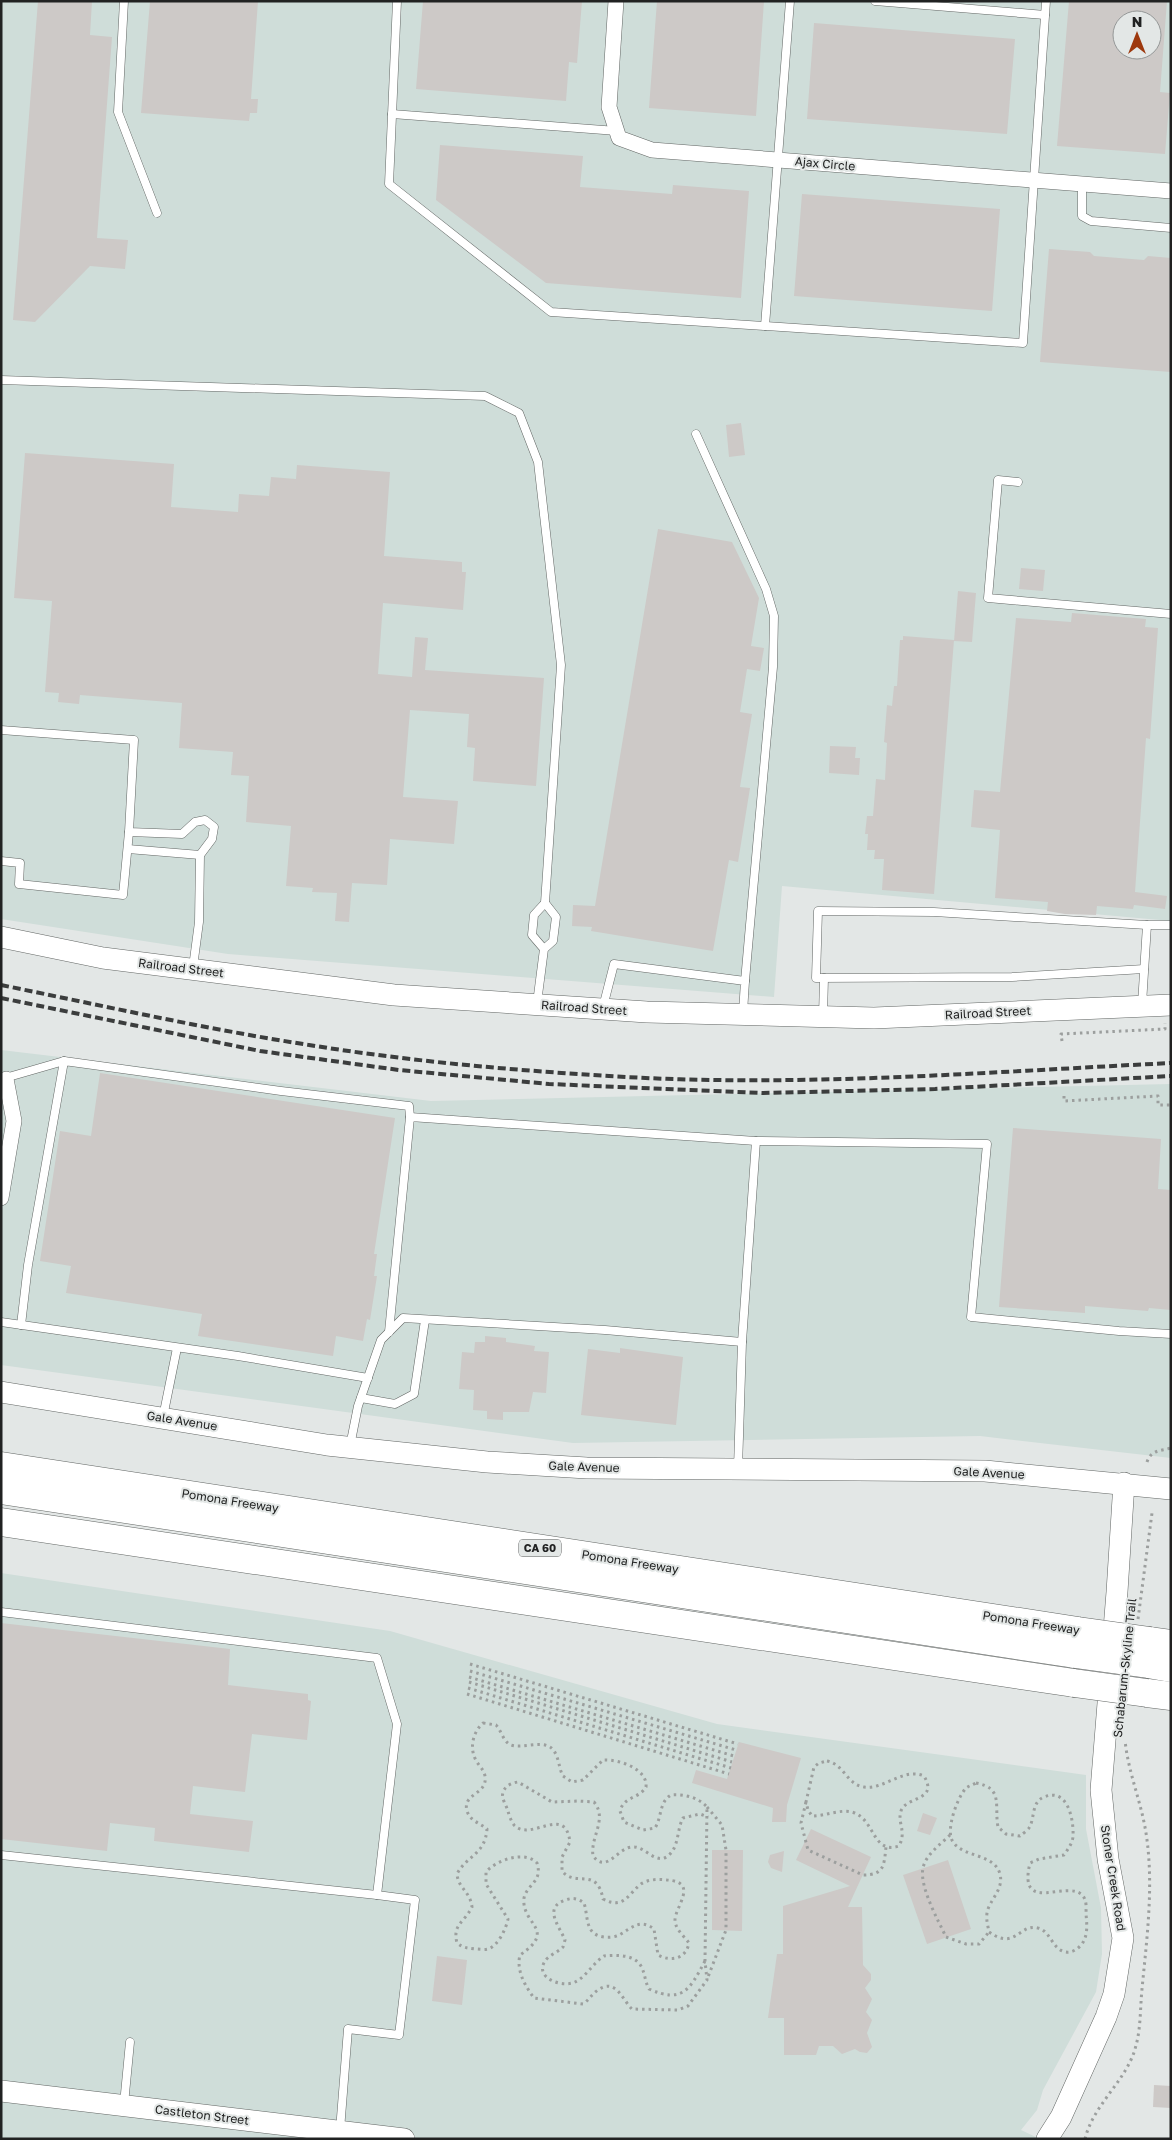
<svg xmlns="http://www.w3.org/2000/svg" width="1172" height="2140" font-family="'Golos Text',sans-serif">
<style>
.built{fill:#cfddd9;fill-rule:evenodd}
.building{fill:#cdc9c7;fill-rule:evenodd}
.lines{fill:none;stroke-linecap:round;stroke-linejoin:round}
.lane-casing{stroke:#626664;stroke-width:9}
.street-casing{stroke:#626664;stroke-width:16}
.secondary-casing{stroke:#626664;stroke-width:22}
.highway-casing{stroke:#626664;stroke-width:29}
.path{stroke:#9c9f9e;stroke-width:3;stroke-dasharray:2.5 4;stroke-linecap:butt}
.lane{stroke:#fff;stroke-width:8}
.street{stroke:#fff;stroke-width:15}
.secondary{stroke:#fff;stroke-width:21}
.highway{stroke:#fff;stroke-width:28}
.rail{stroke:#3b3d3d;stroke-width:4;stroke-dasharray:8 4;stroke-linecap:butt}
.highway-bridge-casing{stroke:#626664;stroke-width:29;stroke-linecap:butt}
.highway-bridge{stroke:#fff;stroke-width:28}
.labels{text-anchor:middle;stroke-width:4;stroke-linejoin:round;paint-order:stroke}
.shield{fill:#e3e7e6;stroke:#5b5d5d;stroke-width:1}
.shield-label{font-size:11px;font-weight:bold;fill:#212222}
.street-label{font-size:12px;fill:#212222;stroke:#e3e7e6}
</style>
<rect width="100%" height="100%" fill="#e3e7e6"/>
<g class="built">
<path d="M1 1H1171V921L782 886 774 997 228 954 1 919ZM1122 20H1152V50H1122Z"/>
<path d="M1 1050 431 1101 1171 1084V1458L980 1436 573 1443 1 1365Z"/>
<path d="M1 1573 390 1631 717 1724 1086 1775V1829L1101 1908 1102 1954 1096 1992 1043 2090 1037 2110 1021 2130 1040 2139H1Z"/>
</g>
<g class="building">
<path d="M38 1H92L90 35 112 37 97 238 128 240 125 269 90 266 35 322 13 320Z"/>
<path d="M150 1H258L251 99H258L257 113H250L249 121 141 113Z"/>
<path d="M423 1H582L577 63 569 62 566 101 416 89Z"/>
<path d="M657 1H764L756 116 649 108Z"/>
<path d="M1069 1H1167L1160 92 1170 93 1165 154 1057 146ZM1122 20H1152V50H1122Z"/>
<path d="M814 23 1015 39 1007 134 807 119Z"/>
<path d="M440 145 583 156 580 187 672 194 673 185 749 191 741 298 546 283 436 200Z"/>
<path d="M802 194 1000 209 992 311 794 296Z"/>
<path d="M1049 249 1090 252 1094 256 1144 260 1148 256 1171 258V372L1040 362Z"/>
<path d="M741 423 745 455 729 457 726 425Z"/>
<path d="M25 453 174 464 171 507 238 512 239 494 269 496 271 477 296 479 297 465 390 472 384 556 462 562V572H466L463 610 383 603 378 674 412 677 415 637 428 638 425 670 544 678 536 786 473 781 475 748 467 747 469 714 410 710 403 797 458 801 454 844 390 839 387 885 352 883 349 922 335 921 337 893 312 892 313 888 286 886 291 826 246 822 249 776 231 775 233 752 179 748 182 703 80 695 79 704 58 702 59 693 45 692 52 601 14 598Z"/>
<path d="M658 529 732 542 759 598 751 646 764 648 760 671 747 669 740 712 752 714 740 787 750 788 738 862 729 860 713 951 591 931 592 927 572 926 573 905 595 906Z"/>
<path d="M1021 568 1045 570 1043 591 1019 589Z"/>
<path d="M958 591 976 593 972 642 954 641Z"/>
<path d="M1072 613 1146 619 1145 627 1158 628 1150 739 1146 738 1135 892 1167 896 1165 909 1134 905 1133 909 1097 906 1096 915 1065 914 1047 911 1048 902 995 898 1000 830 971 827 974 790 1000 792 1016 618 1071 622Z"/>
<path d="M903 636 954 640 934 894 882 890 884 859H874L875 850H867L868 834H865L867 816H873L876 779 885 780 887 743 884 742 887 705 892 706 894 686H897L900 640H903Z"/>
<path d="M830 746 856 747 855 758H860L859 775 829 773Z"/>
<path d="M100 1073 395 1118 374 1254H377L374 1276H377L370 1320 367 1319 363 1341 336 1336 333 1356 198 1336 202 1314 66 1293 71 1266 40 1261 60 1131 91 1136Z"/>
<path d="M1013 1128 1161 1139 1158 1189 1171 1190V1310L1149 1308 1148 1311 1085 1306V1313L999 1307Z"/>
<path d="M485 1336 506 1338V1342L535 1346 534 1351 549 1352 546 1393 533 1392 529 1412H503V1420L487 1419V1411L473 1410 474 1390 459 1389 462 1352 474 1353 475 1342H485Z"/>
<path d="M620 1348 683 1357 676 1425 581 1415 588 1349 620 1353Z"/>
<path d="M1 1623 230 1649 228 1685 308 1694V1700L311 1701 307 1740 252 1734 245 1792 193 1786 190 1814 253 1821 249 1852 154 1841 155 1828 110 1823 107 1851 1 1839Z"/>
<path d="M739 1742 801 1758 787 1805 786 1822H772L773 1808 692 1783 696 1770 727 1779Z"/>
<path d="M923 1813 937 1818 930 1835 917 1831Z"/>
<path d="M811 1829 871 1857 848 1907H862L863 1965 871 1974V1980L865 1988 872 1999 866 2012 872 2020 867 2033 872 2047 867 2053 860 2052 855 2049 842 2054 833 2046H819L816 2055H784V2018H768L777 1954H783V1906L850 1886 796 1860Z"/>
<path d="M712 1850H743L742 1931 712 1930Z"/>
<path d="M784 1851 782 1872 771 1868 768 1862 770 1855Z"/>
<path d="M948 1860 971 1929 927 1944 903 1875Z"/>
<path d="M437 1956 467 1960 462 2005 432 2001Z"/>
<path d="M1154 2085 1171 2086V2108L1153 2107Z"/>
</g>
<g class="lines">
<defs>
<g id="lane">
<path d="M124 1 118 112 157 213"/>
<path d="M397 1 389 184 551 312 1023 343 1046 1"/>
<path d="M875 1 1045 15"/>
<path d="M392 114 617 131"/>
<path d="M1082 184V216L1091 221 1171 228"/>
<path d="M765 326 790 1"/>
<path d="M1 380 485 396 519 413 538 462 561 665 545 903"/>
<path d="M696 434 766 589 774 616 773 667 745 981"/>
<path d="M1018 482 998 480 988 598 1171 614"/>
<path d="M1 730 134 740 129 832 182 834 195 822 205 820 214 827 212 839 200 855 199 922 193 967"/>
<path d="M128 849 200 855"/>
<path d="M1 861 20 863 19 884 123 895 129 832"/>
<path d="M1144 969 1012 977 816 978 818 911 934 912 1147 925"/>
<path d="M537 1003 544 949 553 941 556 917 545 903 534 915 532 935 544 949"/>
<path d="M1142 1004 1147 925H1171"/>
<path d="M603 1007 614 964 745 981 743 1013"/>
<path d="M823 1016 824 978"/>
<path d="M5 1078 64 1061"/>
<path d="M756 1141 987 1144 971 1317 1119 1331 1171 1334"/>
<path d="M1 1322 238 1356 368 1378"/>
<path d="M21 1325 28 1265 64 1061 281 1091 409 1106 410 1117"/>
<path d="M389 1332 410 1117 756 1141 742 1342"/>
<path d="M361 1398 395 1404 414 1394 425 1320"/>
<path d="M163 1417 177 1348"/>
<path d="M350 1446 358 1406 381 1340 403 1318 605 1330 742 1342 738 1468"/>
<path d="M1 1612 377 1658 397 1724 377 1895 415 1900 399 2035 348 2029 340 2130"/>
<path d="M1 1855 377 1895"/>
<path d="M124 2104 130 2042"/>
</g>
<g id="street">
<path d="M616 1 609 107 619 138 652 150 1171 191"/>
<path d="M1 1198 14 1121 6 1079"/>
</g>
<g id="secondary">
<path d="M1 937 103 958 394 995 647 1012 874 1018 1171 1005"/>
<path d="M1 1392 327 1445 487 1462 587 1468 985 1471 1171 1489"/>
<path d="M1 2091 404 2139"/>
<path d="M1047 2139 1061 2117 1106 2017 1114 1994 1123 1938 1108 1859 1101 1790 1117 1592 1124 1483"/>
</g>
<g id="highway">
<path d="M1 1466 1078 1631"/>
<path d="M1 1490 1075 1654"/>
<path d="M1 1522 1074 1683"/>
<path d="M1150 1641 1171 1644"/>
<path d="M1148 1664 1171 1668"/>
<path d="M1147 1693 1171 1696"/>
</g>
</defs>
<use href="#lane" class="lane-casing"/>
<use href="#street" class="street-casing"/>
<use href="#secondary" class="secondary-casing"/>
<use href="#highway" class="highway-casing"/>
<g class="path">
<path d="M1062 1041 1061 1034 1165 1029V1023"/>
<path d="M1064 1096V1101L1158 1096V1105H1171"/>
<path d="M1147 1462C1151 1450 1160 1451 1171 1448"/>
<path d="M1138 1619 1152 1513"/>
<path d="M470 1664 738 1744"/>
<path d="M470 1671 736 1750"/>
<path d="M469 1677 734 1756"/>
<path d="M469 1682 732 1762"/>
<path d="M468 1688 731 1768"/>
<path d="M467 1694 729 1774"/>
<path d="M483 1723 496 1725C501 1730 503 1740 509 1744 521 1751 545 1737 554 1751 559 1758 559 1769 563 1776L572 1782 583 1780 603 1760C619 1759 648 1769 646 1787 639 1799 624 1796 620 1811L624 1822 643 1830 655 1828C662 1817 659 1802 671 1795 684 1794 698 1797 707 1807L705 1961 707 1980 688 2006 678 2010 632 2009C623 2001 616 1977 598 1990 592 1994 589 2000 583 2004L534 1998C525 1986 516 1970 520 1955 558 1929 521 1925 524 1898 527 1884 543 1882 537 1863 525 1850 496 1860 486 1872V1884L508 1919C506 1929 498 1946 488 1949 484 1950 479 1949 475 1949 468 1948 463 1948 457 1943 452 1924 465 1922 472 1907 470 1891 458 1888 457 1874 467 1855 485 1855 487 1829 480 1823 470 1821 467 1811 462 1793 488 1795 485 1776 484 1770 480 1767 477 1762 469 1750 472 1733 483 1723Z"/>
<path d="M827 1761C844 1764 847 1785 864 1787 884 1790 904 1767 924 1776 939 1801 906 1796 901 1811 897 1823 907 1831 899 1846 872 1855 875 1818 852 1812 840 1809 825 1816 812 1816L808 1810 806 1802 814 1767 819 1763Z"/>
<path d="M976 1783C1004 1788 994 1806 998 1827L1006 1834 1020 1836C1022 1834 1027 1831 1029 1828 1035 1819 1031 1802 1044 1797 1068 1787 1074 1820 1073 1837 1072 1844 1068 1849 1064 1855L1039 1859 1030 1863C1017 1916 1069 1878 1083 1896 1087 1901 1086 1908 1086 1914 1087 1925 1088 1935 1082 1944 1078 1949 1072 1953 1066 1952 1052 1950 1051 1931 1038 1928 1019 1923 1016 1951 989 1932 988 1926 986 1920 987 1913 989 1900 1004 1890 1000 1874 994 1853 964 1858 953 1842 945 1831 957 1798 966 1788 969 1786 972 1785 976 1783Z"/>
<path d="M806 1802 801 1823 808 1850 863 1875C884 1875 884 1866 886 1847"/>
<path d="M707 1807 722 1825 726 1850V1930L708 1977"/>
<path d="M950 1835C941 1844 926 1854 923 1868 919 1886 938 1920 946 1937L966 1944H979L989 1932"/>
<path d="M705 1961C690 1989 683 2004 649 1989 645 1982 645 1973 641 1966 634 1954 616 1955 604 1956 593 1963 586 1977 575 1982 562 1988 534 1978 545 1961 548 1956 558 1952 563 1947L565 1940C560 1927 542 1907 566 1900 573 1897 579 1899 584 1903 587 1912 586 1922 591 1930 596 1938 611 1939 619 1935 632 1928 640 1918 654 1929L658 1955C671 1962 686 1959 689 1943 684 1936 676 1930 675 1921 674 1908 700 1882 667 1880 660 1879 648 1879 641 1884 628 1894 624 1910 603 1899 597 1866 576 1888 562 1871V1857L570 1842C565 1803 531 1843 514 1825 511 1821 509 1815 508 1811 506 1805 501 1798 503 1792 506 1785 512 1783 518 1782L552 1802 578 1801 594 1802C608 1819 590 1837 593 1856 607 1874 617 1848 632 1847 645 1845 657 1868 670 1854 679 1845 677 1829 683 1818L700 1814 708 1817"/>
<path d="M1085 2139C1093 2105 1126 2081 1135 2049 1141 2030 1140 2009 1142 1989 1147 1937 1154 1884 1146 1833 1141 1801 1128 1772 1125 1740"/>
</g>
<use href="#lane" class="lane"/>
<use href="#street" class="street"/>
<use href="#secondary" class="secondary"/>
<use href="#highway" class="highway"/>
<g class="rail">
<path d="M1 985C104 1006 206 1029 309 1045 408 1061 509 1070 609 1076 796 1088 984 1072 1171 1063"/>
<path d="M1 998 260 1051 399 1070 549 1084 763 1093 935 1089 1171 1076"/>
</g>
<defs>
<g id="highway-bridge">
<path d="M1078 1631 1150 1641"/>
<path d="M1075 1654 1148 1664"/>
<path d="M1074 1683 1147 1693"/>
</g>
</defs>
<use href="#highway-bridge" class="highway-bridge-casing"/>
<use href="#highway-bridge" class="highway-bridge"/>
</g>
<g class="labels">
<rect class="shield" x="519" y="1539.5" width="42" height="17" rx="4"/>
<g class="shield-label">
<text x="540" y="1552">CA 60</text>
</g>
<g class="street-label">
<text transform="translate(825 164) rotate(5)" y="4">Ajax Circle</text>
<text transform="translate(181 968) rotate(7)" y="4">Railroad Street</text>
<text transform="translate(584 1008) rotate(4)" y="4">Railroad Street</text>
<text transform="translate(988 1013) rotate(-3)" y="4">Railroad Street</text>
<text transform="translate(182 1421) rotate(9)" y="4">Gale Avenue</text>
<text transform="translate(584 1467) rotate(2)" y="4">Gale Avenue</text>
<text transform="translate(989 1473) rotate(3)" y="4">Gale Avenue</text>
<text transform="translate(230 1501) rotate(9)" y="4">Pomona Freeway</text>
<text transform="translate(630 1562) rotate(9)" y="4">Pomona Freeway</text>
<text transform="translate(1031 1623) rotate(9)" y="4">Pomona Freeway</text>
<text transform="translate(1125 1668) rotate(-84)" y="4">Schabarum-Skyline Trail</text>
<text transform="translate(1113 1878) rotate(81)" y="4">Stoner Creek Road</text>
<text transform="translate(202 2115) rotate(7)" y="4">Castleton Street</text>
</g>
</g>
<rect width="1172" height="2140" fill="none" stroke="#212222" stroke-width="5"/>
<g transform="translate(1137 35)"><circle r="24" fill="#e3e7e6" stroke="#959898"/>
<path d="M0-4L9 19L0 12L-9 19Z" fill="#9d380d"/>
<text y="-8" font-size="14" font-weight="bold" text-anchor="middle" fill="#212222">N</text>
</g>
</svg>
